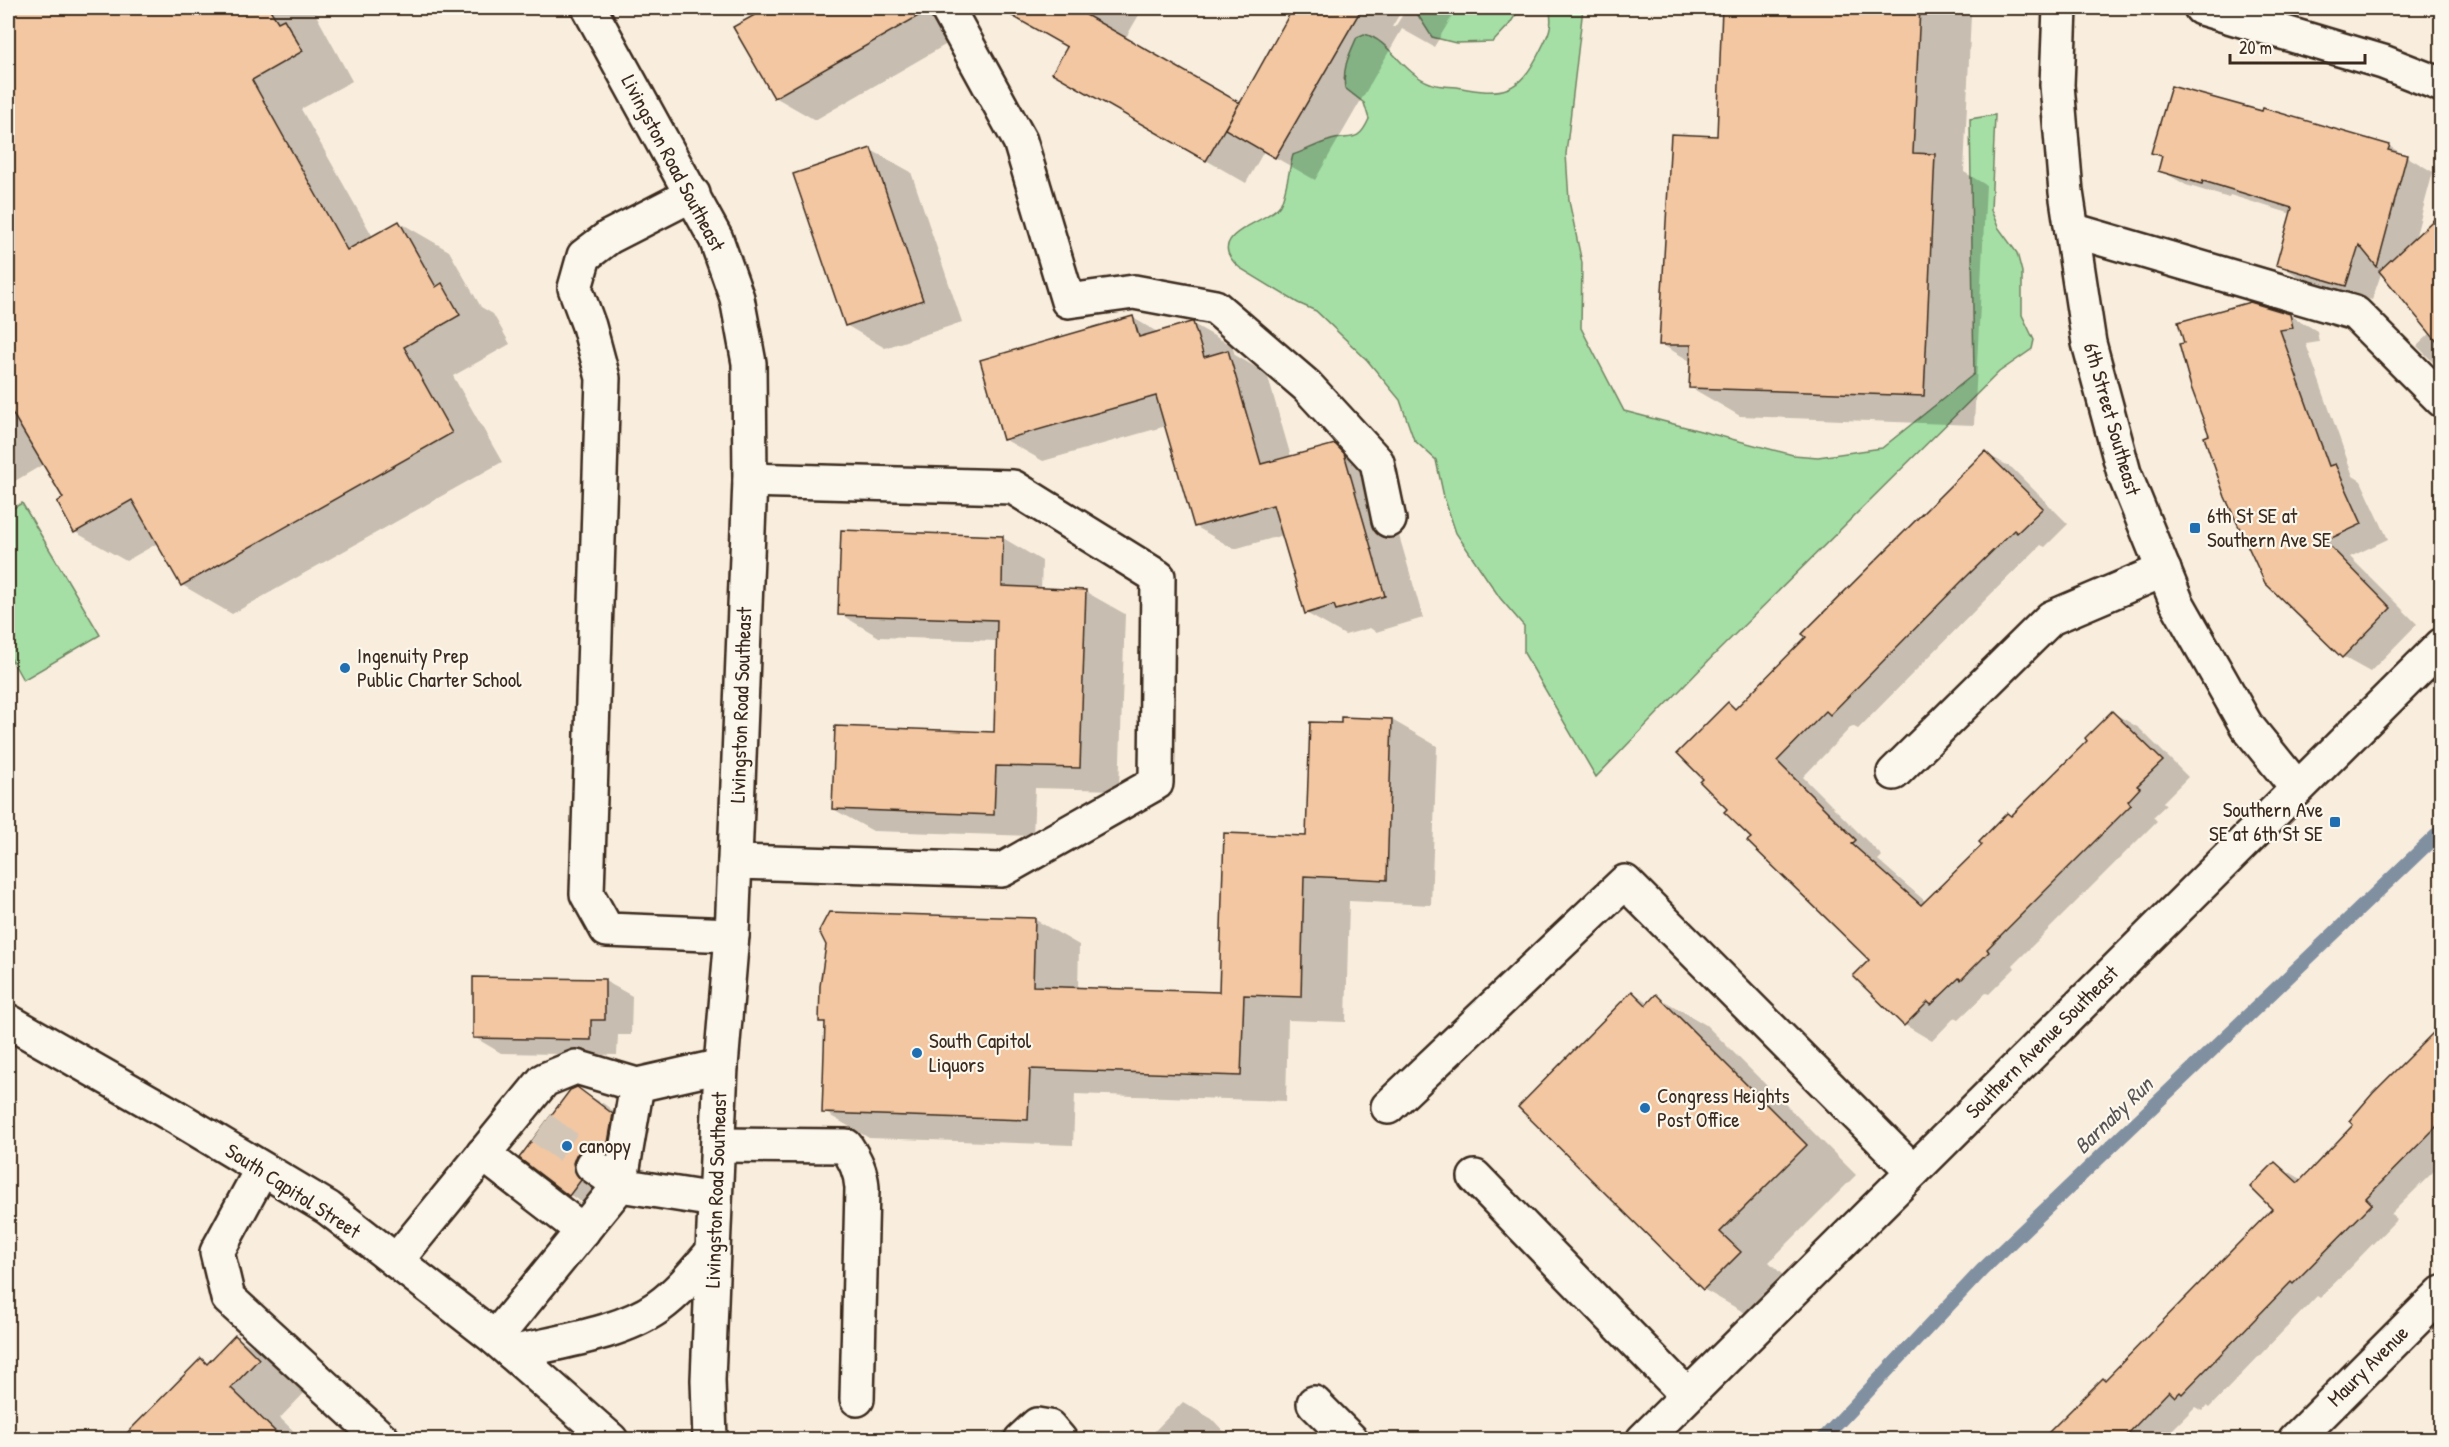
<svg xmlns="http://www.w3.org/2000/svg" width="2449" height="1447" font-family="'Patrick Hand',sans-serif">
<style>
.green{fill:#a5dfa5;stroke:#708462;stroke-width:1.5}
.shadow{fill:#0003}
.lines{fill:none;stroke-linecap:round;stroke-linejoin:round}
.stream{stroke:#8190a1;stroke-width:14}
.building{fill:#f2c7a2;stroke:#3b2a1e;stroke-width:1.5}
.minor-tunnel{stroke:#d3c6b7;stroke-width:33;stroke-dasharray:33 16;stroke-linecap:butt}
.minor-casing{stroke:#3b2a1e;stroke-width:38}
.major-casing{stroke:#3b2a1e;stroke-width:38}
.minor{stroke:#fbf7ec;stroke-width:33}
.major{stroke:#fbf7ec;stroke-width:33}
.poi-dot{fill:#1f6fb2;stroke:#fbf7ec;stroke-width:2}
.labels{text-anchor:middle;stroke-width:4.5;stroke-linejoin:round;paint-order:stroke}
.street-label{font-size:21px;fill:#3b2a1e;stroke:#fbf7ec}
.poi-label{font-size:21px;fill:#3b2a1e;stroke:#fbf7ec;text-anchor:start}
.water-label{font-size:22px;font-style:italic;fill:#585455;stroke:#fbf7ec}
</style>
<rect width="100%" height="100%" fill="#f9eddd"/>
<filter id="ink" filterUnits="userSpaceOnUse"><feTurbulence type="fractalNoise" baseFrequency=".0167" numOctaves="2"/><feDisplacementMap in="SourceGraphic" scale="12" xChannelSelector="R" yChannelSelector="G"/><feConvolveMatrix kernelMatrix="1 2 1 2 8 2 1 2 1" color-interpolation-filters="sRGB"/></filter>
<g filter="url(#ink)">
<g class="green">
<path d="M1419 8H1520L1509 25 1493 42 1456 43 1432 37 1416 12Z"/>
<path d="M1549 8H1583L1566 154 1569 201 1582 263 1581 328 1624 411 1793 455 1818 457 1882 448 1974 374 1970 119 1995 115 1991 210 1998 227 2017 253 2022 272V315L2034 340 2032 349 1999 372 1713 656 1596 777 1524 653V626L1500 598 1456 533 1444 497 1436 460 1414 440 1400 400 1367 360 1316 311 1298 303 1240 268C1199 234 1269 223 1280 205 1286 194 1289 169 1293 155 1304 151 1316 145 1328 141 1350 133 1357 146 1369 119L1364 103 1345 88C1342 68 1349 55 1357 37L1364 34C1390 40 1402 73 1430 83 1438 87 1448 86 1457 87 1502 96 1519 94 1540 51 1548 36 1554 25 1549 8Z"/>
<path d="M22 503 100 635 23 680 8 653V511Z"/>
</g>
<g class="shadow">
<path d="M8 8H320L322 10 315 13 352 81 301 109 373 237 399 222 449 251 481 307 493 314 510 344 453 376 502 462 232 614 182 585 158 543 126 561 75 532 59 502 65 499 44 464 8 485Z"/>
<path d="M770 8H933L952 41 815 120 775 97 735 27Z"/>
<path d="M1022 8H1143L1125 39 1240 105 1295 8H1403L1392 27H1395L1407 8H1457L1434 47 1402 29 1315 180 1264 151 1246 183 1054 73 1069 47 1020 11Z"/>
<path d="M1724 8H1960L1971 14 1964 172 1986 185 1974 425 1740 416 1690 387 1692 362 1661 344 1719 138Z"/>
<path d="M2389 146 2433 172 2415 239 2442 214V371L2417 346 2431 333 2382 271 2372 300 2304 280 2278 264 2292 214 2230 195 2229 198 2186 185 2160 170 2163 158 2153 153Z"/>
<path d="M871 150 911 172 962 322 885 348 846 325Z"/>
<path d="M2290 315 2317 331 2319 342 2306 344 2353 476 2361 481 2388 539 2350 557 2417 624 2370 672 2343 657 2267 582 2211 436Z"/>
<path d="M1133 318 1159 333 1193 324 1232 346 1235 355 1267 374 1291 457 1334 445 1373 468 1382 477 1423 618 1376 632 1370 628 1345 635 1306 613 1283 535 1234 549 1195 526 1166 426 1043 461 1004 439Z"/>
<path d="M1985 453 2012 468 2068 524 2045 547 2041 545 1989 596 1858 729 1852 726 1803 777 1882 856 1878 860 1926 902 2089 741 2112 712 2139 728 2188 777 2163 802 2166 805 2153 817 2157 821 2013 965 2015 968 1989 994 1986 993 1959 1019 1955 1017 1932 1041 1905 1025 1871 960 1729 809 1705 779 1728 704 1737 709Z"/>
<path d="M1003 538 1042 561 1041 590 1086 592 1125 614 1119 790 1035 788 1033 836 873 831 833 809 995 733 998 641 879 637 840 614Z"/>
<path d="M1392 720 1437 746 1431 905 1349 901 1346 1022 1288 1020 1286 1101 1075 1094 1073 1145 869 1138 824 1112 827 1024 821 1021 1034 919 1079 945 1078 989 1221 993 1307 837 1342 724Z"/>
<path d="M605 981 632 996 631 1035H618L617 1055 501 1053 474 1037Z"/>
<path d="M1633 993 1650 1003 1656 996 1706 1025 1856 1175 1769 1262 1790 1282 1754 1318 1703 1289Z"/>
<path d="M2442 1031V1163L2391 1214 2397 1219 2320 1298 2317 1296 2209 1408 2206 1406 2202 1411 2195 1407 2162 1440H2044L2105 1381 2274 1209 2275 1164 2303 1180Z"/>
<path d="M577 1089 604 1104 639 1130 596 1211 570 1195 522 1158Z"/>
<path d="M235 1336 285 1366 309 1388 280 1418 303 1440H122L201 1360 208 1364Z"/>
<path d="M1183 1402 1212 1419 1232 1440H1146Z"/>
</g>
<g class="lines">
<path class="stream" d="M1822 1440 1982 1270 2442 830"/>
</g>
<g class="building">
<path d="M8 8H269L278 22 284 19 303 51 252 80 347 250 399 221 436 287 442 283 460 315 404 347 452 433 181 586 132 500 74 533 57 502 63 498 8 406Z"/>
<path d="M767 8H928L929 10 774 98 733 27Z"/>
<path d="M998 8H1074L1240 103 1293 8H1362L1275 158 1225 129 1239 104 1206 161 1052 73 1067 47Z"/>
<path d="M1722 8H1920L1913 153 1935 154 1924 396 1689 388 1691 345H1659L1671 134 1717 136Z"/>
<path d="M2171 86 2262 111 2263 108 2390 145 2388 150 2407 155 2377 267 2359 245 2346 286 2276 265 2292 208 2203 181 2202 184 2158 171 2162 156 2151 153Z"/>
<path d="M871 148 923 300 845 326 793 174Z"/>
<path d="M2442 212V348L2379 271Z"/>
<path d="M2250 302 2290 314 2293 328 2280 330 2329 466 2335 464 2362 524 2325 541 2391 608 2342 658 2265 583 2225 497 2204 437 2209 435 2191 387 2179 344 2184 343 2178 322Z"/>
<path d="M1133 316 1139 337 1191 322H1193L1204 357 1228 350 1261 464 1335 444 1344 453 1385 596 1336 610 1334 605 1305 614 1273 505 1194 527 1156 396 1003 440 980 360Z"/>
<path d="M1985 451 2043 508 2017 533 2014 530 1962 581 1830 715 1826 711 1777 761 1856 840 1852 844 1921 905 1982 845 1979 842 2007 813 2011 816 2087 741 2085 738 2112 711 2163 761 2137 786 2140 788 2128 801 2131 805 1987 949 1989 952 1961 980 1959 978 1931 1005 1928 1002 1904 1026 1853 976 1869 960 1747 841 1751 838 1724 812 1727 809 1700 782 1703 779 1677 753 1728 702 1735 709 1806 637 1802 634Z"/>
<path d="M841 530 1003 536 1002 586 1086 590 1080 768 996 766 994 815 832 809 835 726 994 732 997 620 838 615Z"/>
<path d="M1341 717 1392 719 1387 880 1304 876 1301 997 1244 995 1241 1076 1030 1069 1028 1120 822 1113 825 1022H819L820 986 826 945 819 931 829 912 1035 918 1033 986 1219 992 1224 833 1306 836 1310 722 1341 723Z"/>
<path d="M473 977 605 979V1020H591V1040L473 1038Z"/>
<path d="M1632 991 1646 1005 1656 994 1807 1145 1720 1232 1741 1252 1703 1290 1518 1107Z"/>
<path d="M2442 1024V1121L2366 1198 2372 1204 2293 1284 2291 1282 2182 1394 2180 1392 2175 1397 2169 1391 2122 1440H2041L2103 1378 2105 1380 2272 1209 2250 1187 2275 1162 2298 1183 2353 1125 2349 1121 2373 1093Z"/>
<path d="M577 1087 613 1114 608 1143 603 1150 594 1146 585 1148 576 1155 573 1163 575 1172 581 1180 569 1196 519 1158 570 1090Z"/>
<path d="M235 1335 259 1359 231 1388 284 1440H120L201 1358 207 1364Z"/>
</g>
<g class="lines">
<path class="minor-tunnel" d="M541 1128 592 1165"/>
<defs>
<g id="minor">
<path d="M589 8 716 239 737 298 749 363 750 480 732 935 721 1066 713 1251 708 1380 710 1440"/>
<path d="M947 8 1020 141 1068 301 1134 292 1215 307 1307 386 1377 462 1389 520"/>
<path d="M2060 8 2057 85 2066 192 2089 343 2124 473 2177 603 2246 725 2297 788"/>
<path d="M2201 8 2383 62 2442 85"/>
<path d="M693 194 609 237 584 256 575 288 589 326 603 378 587 894 607 930 732 935"/>
<path d="M2072 230 2355 313 2442 400"/>
<path d="M1894 773 2051 618 2164 570"/>
<path d="M735 862 1002 870 1156 783 1158 577 1013 487 750 480"/>
<path d="M1388 1107 1625 882 1913 1171"/>
<path d="M718 1145 846 1146C855 1160 861 1171 862 1188L857 1399"/>
<path d="M483 1154 583 1231"/>
<path d="M592 1165 620 1185 637 1085"/>
<path d="M262 1169 217 1252 228 1298 383 1440"/>
<path d="M1475 1177 1687 1395"/>
<path d="M396 1261 544 1080 576 1067 637 1085 721 1066"/>
<path d="M495 1338 620 1185 715 1200"/>
<path d="M1314 1403 1351 1440"/>
<path d="M1021 1440 1037 1425 1049 1427 1060 1440"/>
<path d="M2295 1440 2442 1293"/>
</g>
<g id="major">
<path d="M8 1021 176 1117 328 1208 495 1338 611 1440"/>
<path d="M512 1353C557 1342 620 1334 658 1307 679 1292 696 1271 713 1251"/>
<path d="M1643 1440 2442 645"/>
</g>
</defs>
<use href="#minor" class="minor-casing"/>
<use href="#major" class="major-casing"/>
<use href="#minor" class="minor"/>
<use href="#major" class="major"/>
</g>
</g>
<g class="poi-dot">
<rect x="2189" y="522" width="12" height="12" rx="3"/>
<circle cx="345" cy="668" r="6"/>
<rect x="2329" y="816" width="12" height="12" rx="3"/>
<circle cx="917" cy="1053" r="6"/>
<circle cx="1645" cy="1108" r="6"/>
<circle cx="567" cy="1146" r="6"/>
</g>
<g class="labels">
<g class="street-label">
<text transform="translate(673 163) rotate(62)" y="7">Livingston Road Southeast</text>
<text transform="translate(2112 419) rotate(74)" y="7">6th Street Southeast</text>
<text transform="translate(741 705) rotate(-88)" y="7">Livingston Road Southeast</text>
<text transform="translate(2042 1042) rotate(-45)" y="7">Southern Avenue Southeast</text>
<text transform="translate(716 1190) rotate(-88)" y="7">Livingston Road Southeast</text>
<text transform="translate(293 1191) rotate(33)" y="7">South Capitol Street</text>
<text transform="translate(2368 1366) rotate(-45)" y="7">Maury Avenue</text>
</g>
<g class="poi-label">
<text x="2207" y="523">6th St SE at<tspan x="2207" dy="24">Southern Ave SE</tspan></text>
<text x="357" y="663">Ingenuity Prep<tspan x="357" dy="24">Public Charter School</tspan></text>
<text x="2323" y="817" text-anchor="end">Southern Ave<tspan x="2323" dy="24">SE at 6th St SE</tspan></text>
<text x="929" y="1048">South Capitol<tspan x="929" dy="24">Liquors</tspan></text>
<text x="1657" y="1103">Congress Heights<tspan x="1657" dy="24">Post Office</tspan></text>
<text x="579" y="1153">canopy</text>
</g>
<g class="water-label">
<text transform="translate(2113 1115) rotate(-44)" y="8">Barnaby Run</text>
</g>
</g>
<rect width="2449" height="1447" fill="none" stroke="#fbf7ec" stroke-width="30"/>
<rect x="15" y="15" width="2419" height="1417" fill="none" stroke="#3b2a1e" stroke-width="2" filter="url(#ink)"/>
<path d="M2230 54v9h135v-9" fill="none" stroke="#3b2a1e" stroke-width="3"/>
<text x="2239" y="54" font-size="18" fill="#3b2a1e" stroke="#fbf7ec" stroke-width="4.5" paint-order="stroke">20 m</text>
</svg>
